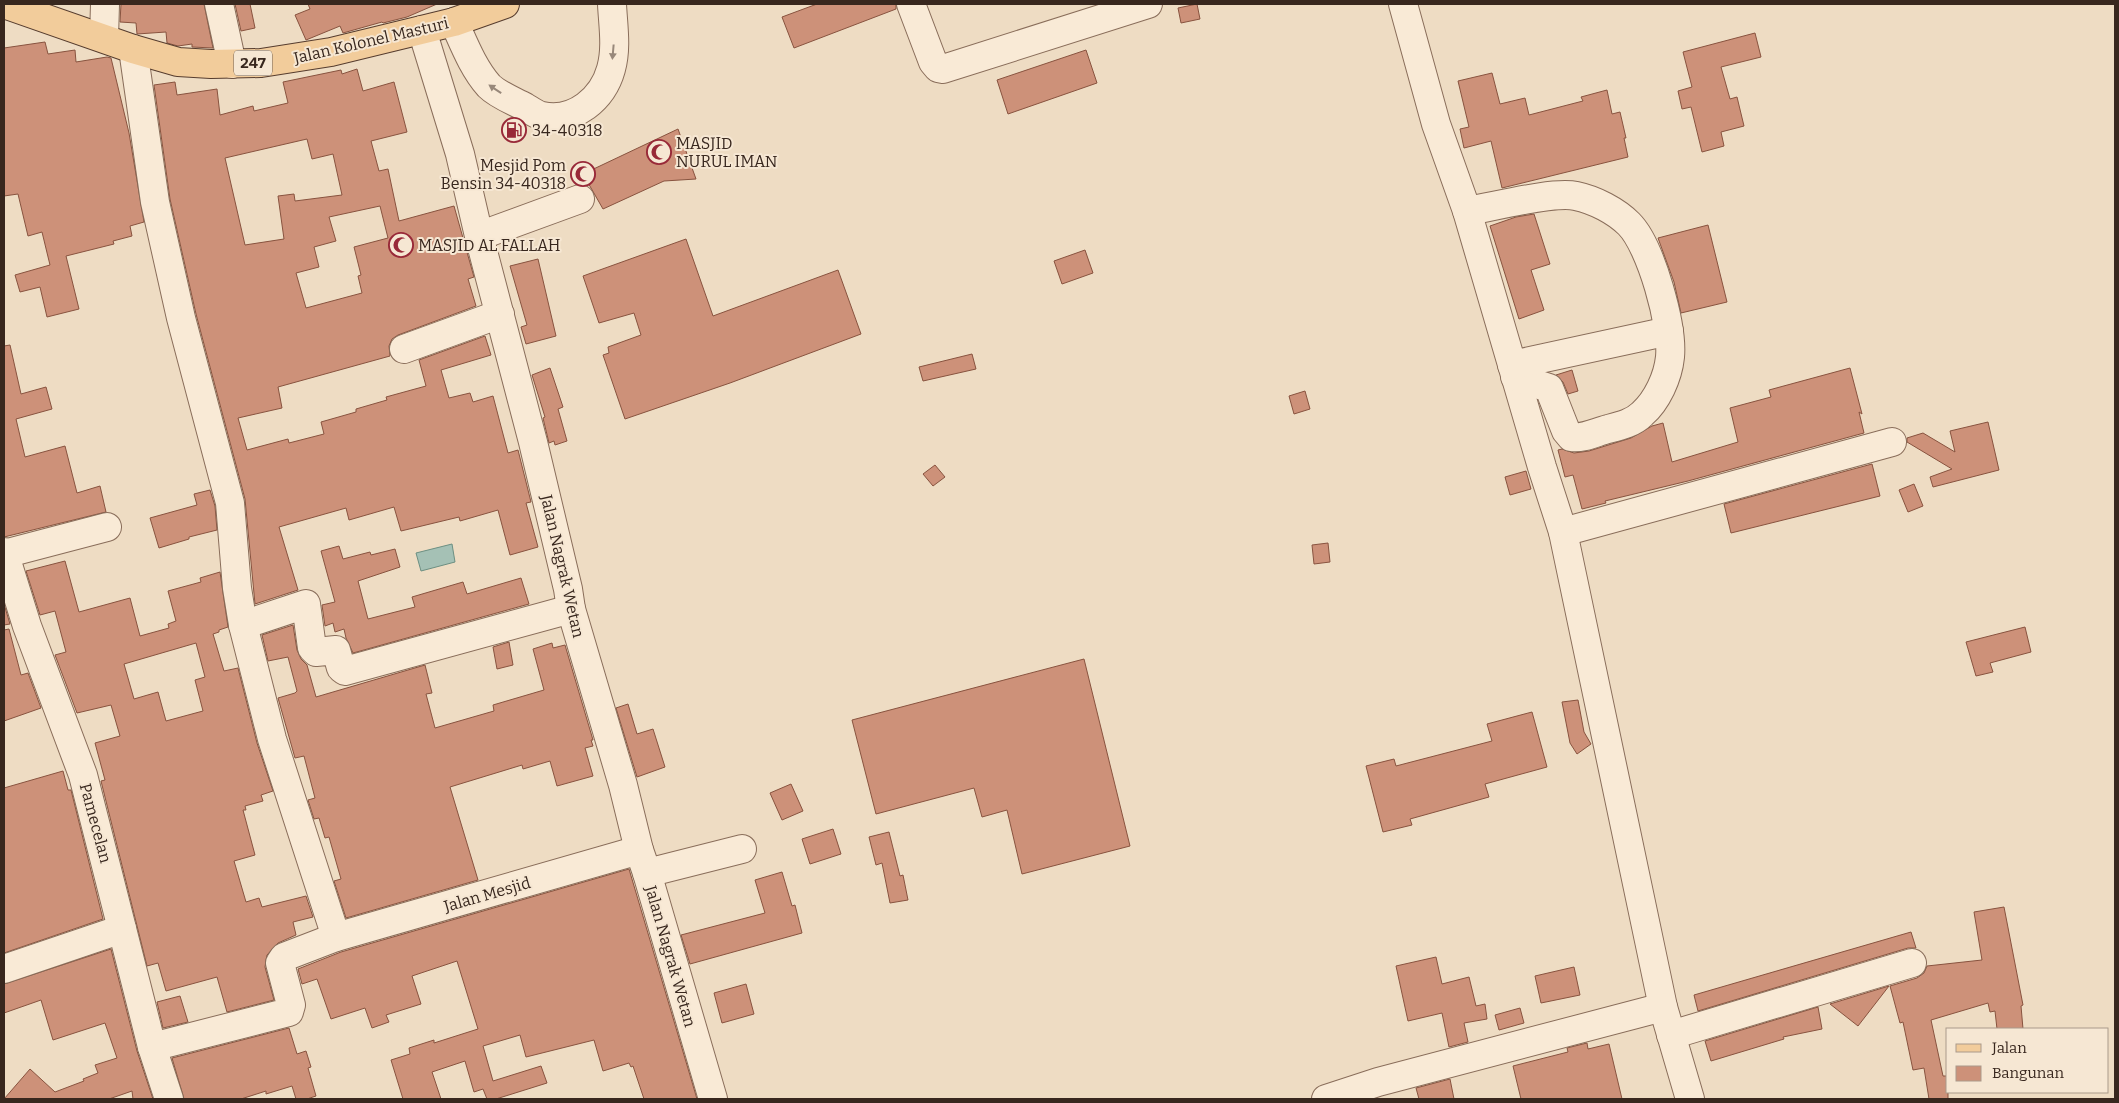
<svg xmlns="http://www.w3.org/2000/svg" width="2119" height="1103" font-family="Bitter,serif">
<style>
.water{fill:#a5c1b5;stroke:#6c8f82}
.building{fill:#cd9179;stroke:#88533f;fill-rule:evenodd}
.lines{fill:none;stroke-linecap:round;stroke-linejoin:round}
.minor-casing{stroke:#896d5a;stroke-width:30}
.major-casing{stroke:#563c2e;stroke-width:30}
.minor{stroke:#f9ead6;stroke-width:28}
.major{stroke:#f2cc9b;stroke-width:28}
.oneway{fill:#98887a}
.labels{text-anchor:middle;stroke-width:4;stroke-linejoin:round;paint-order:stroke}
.shield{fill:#f6e7d3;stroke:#716154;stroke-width:1}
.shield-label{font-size:15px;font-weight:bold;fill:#38271e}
.street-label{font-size:16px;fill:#38271e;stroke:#f6e7d3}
.poi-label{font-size:16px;fill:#38271e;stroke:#f6e7d3;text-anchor:start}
</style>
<rect width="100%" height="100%" fill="#eedcc3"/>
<path class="water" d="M452 544 455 562 421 571 416 553Z"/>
<g class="building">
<path d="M121 4H204L213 48 192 47V44L178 46 167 43 166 32 137 34 136 23 120 22Z"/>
<path d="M235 4H250L255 28 241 31Z"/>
<path d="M308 4H437L407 17 383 23 382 22 343 33 340 26 306 40 295 15 310 9Z"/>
<path d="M817 4H896V9L794 48 782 17Z"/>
<path d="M1197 4 1200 19 1181 23 1178 8Z"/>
<path d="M1755 33 1761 57 1721 67 1730 99 1737 97 1744 126 1721 132 1724 146 1702 152 1691 107 1682 109 1678 91 1692 87 1683 52Z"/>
<path d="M45 42 48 54 75 50 76 62 107 57 111 58 129 133 144 222 130 226 132 236 113 241 114 244 66 256 79 309 47 317 40 287 20 292 15 275 50 265 42 232 28 236 18 194 4 196V48Z"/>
<path d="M1086 50 1097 83 1008 114 997 80Z"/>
<path d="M357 69 363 91 394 82 407 132 371 141 379 171 388 169 399 221 454 206 474 277 468 279 476 306 398 335 392 339 389 346 390 356 278 387 282 408 238 418 247 450 288 439 289 443 324 434 321 422 356 412V409L387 400 386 397 426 386 419 360 485 336 491 355 441 370 449 398 470 393 473 402 493 396 508 453 518 450 531 502 526 503 538 547 510 555 498 510 460 521 459 517 401 531 394 507 349 520 346 508 279 527 298 590 255 604 245 499 196 314 170 199 154 85 175 82 177 95 217 89 220 115 253 106 254 111 288 103 283 82 341 70 342 74ZM307 139 312 159 333 154 342 195 295 201 294 194 278 196 284 239 245 245 225 158ZM380 206 388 238 354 247 361 275 358 276 362 293 306 308 296 273 319 267 314 247 336 241 329 217Z"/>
<path d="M1492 73 1500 104 1525 98 1529 115 1583 101 1581 97 1607 90 1612 114 1620 112 1626 138H1624L1628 157 1502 188 1491 141 1464 148 1460 129 1469 127 1458 81Z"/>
<path d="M678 129 696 179 664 181 603 209 583 174Z"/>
<path d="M1534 214 1550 264 1531 270 1544 310 1519 319 1490 226 1516 217Z"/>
<path d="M1708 225 1727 302 1681 313 1674 282 1658 238Z"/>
<path d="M686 239 713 316 838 270 861 334 730 383 625 419 603 355 609 353 608 347 641 335 634 313 599 323 583 276Z"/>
<path d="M1085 250 1093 273 1062 284 1054 261Z"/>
<path d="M538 259 556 336 526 344 521 327 527 325 510 266Z"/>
<path d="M10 345 21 394 46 387 52 409 16 419 25 457 65 446 77 493 100 486 106 512 4 537V346Z"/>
<path d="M972 354 976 369 923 381 919 367Z"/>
<path d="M550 368 563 407 558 409 567 441 555 445 554 441 549 443 543 418 545 417 532 375Z"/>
<path d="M1850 368 1862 414 1859 412 1864 433 1688 481 1605 501 1606 503 1582 509 1573 475 1565 477 1558 450 1562 449 1574 453 1589 451 1631 438 1652 426 1663 423 1672 462 1738 442 1730 408 1771 397 1769 390Z"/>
<path d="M1572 370 1578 391 1568 394 1563 382 1556 375Z"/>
<path d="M1305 391 1310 409 1294 414 1289 396Z"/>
<path d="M1988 422 1999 470 1933 487 1930 477 1952 469 1907 442V438L1923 433 1955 452 1950 431Z"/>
<path d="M1872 464 1880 496 1731 533 1724 504Z"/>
<path d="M935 465 945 477 933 486 923 474Z"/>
<path d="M1526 471 1531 489 1510 495 1505 477Z"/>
<path d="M1914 484 1923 506 1908 512 1899 490Z"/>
<path d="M210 490 215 506 217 530 189 537V539L159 548 150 518 197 505 194 494Z"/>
<path d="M1328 543 1330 562 1314 564 1312 545Z"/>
<path d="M339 546 343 559 370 552 371 555 395 549 400 567 358 581 368 619 415 607 412 597 463 582 467 594 521 578 529 604 353 653 346 638 344 629 335 632 333 623 325 626 322 605 335 602 321 551Z"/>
<path d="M65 561 79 612 130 598 140 636 169 628 168 624 176 621 168 591 201 582 200 578 220 572 228 627 219 630V632L213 634 224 671 238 668 257 743 273 791 261 795 263 801 245 806 246 810H243L255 855 234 861 246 902 259 898 262 907 306 896 313 917 293 922 296 935 278 943 267 955 265 967 274 1000 227 1012 217 977 166 991 158 963 147 966 101 781 105 780 95 743 120 736 111 705 77 713 55 655 66 652 55 611 40 615 26 571ZM196 643 205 677 195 680 203 711 166 721 158 692 134 699 124 664Z"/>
<path d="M4 604 10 624 4 625Z"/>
<path d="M293 625 297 650 301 659 307 665 316 697 425 665 432 693 426 694 435 728 494 711 493 705 544 690 533 649 552 643 553 648 565 645 593 740H591L593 746 585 748 593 776 557 786 550 761 523 769 522 765 450 787 478 880 346 918 334 881 341 879 329 837 325 838 319 818 314 819 308 800 315 798 304 756 295 758 278 698 295 693 297 691 288 657 268 661 262 635Z"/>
<path d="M2025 627 2031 652 1990 663 1993 672 1976 676 1966 642Z"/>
<path d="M9 629 21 675 28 673 41 708 4 721V630Z"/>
<path d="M509 642 513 665 497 669 493 647Z"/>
<path d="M1084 659 1130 846 1022 874 1007 810 982 817 974 788 876 814 852 720Z"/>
<path d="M1578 700 1584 732 1591 744 1577 754 1570 743 1562 702Z"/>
<path d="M628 704 637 734 653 729 665 767 637 777 616 708Z"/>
<path d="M1532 712 1547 767 1485 784 1489 797 1410 819 1412 825 1383 832 1366 766 1394 759 1396 766 1492 741 1487 724Z"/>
<path d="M63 771 68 790H71L103 919 4 953V788Z"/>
<path d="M791 784 803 811 782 820 770 793Z"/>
<path d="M833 829 841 854 810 864 802 839Z"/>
<path d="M889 832 900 876 903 875 908 900 890 903 882 863 876 865 869 837Z"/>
<path d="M629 869 697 1099H644L633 1066 631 1067 629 1063 603 1071 594 1040 526 1057 520 1035 483 1046 493 1081 541 1066 547 1083 496 1099H487L483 1089 474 1092 465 1061 432 1072 441 1099H403L391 1060 410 1054 409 1048 434 1040V1043L478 1029 457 961 412 976 421 1004 386 1015 389 1022 372 1028 365 1008 331 1019 317 979 302 984 298 969 341 952Z"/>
<path d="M782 872 792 906 795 905 802 933 690 964 681 935 765 913 755 880Z"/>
<path d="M2004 907 2023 1005 2021 1006 2023 1029H1997L1995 1011 1990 1012 1988 1003 1931 1020 1943 1076H1948V1099H1929L1924 1068 1913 1070 1903 1022 1900 1023 1890 986 1917 978 1924 973 1927 966 1982 960 1974 912Z"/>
<path d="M1911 932 1916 948H1908L1698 1011 1694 995Z"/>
<path d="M111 949 137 1051 153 1099H133L132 1091 109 1099H4L30 1069 55 1092 84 1081 83 1079 98 1073 95 1065 117 1058 105 1023 53 1040 41 1000 4 1013V984Z"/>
<path d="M1436 957 1442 984 1469 977 1476 1006 1485 1004 1487 1019 1464 1023 1468 1042 1449 1047 1442 1013 1408 1021 1396 966Z"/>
<path d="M1574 967 1580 995 1541 1003 1535 976Z"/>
<path d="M746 984 754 1014 722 1023 714 993Z"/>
<path d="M1889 986 1858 1026 1830 1004Z"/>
<path d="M180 996 188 1022 163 1028 157 1002Z"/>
<path d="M1818 1007 1822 1029 1783 1037 1784 1039 1711 1061 1705 1041Z"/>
<path d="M1520 1008 1524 1023 1499 1030 1495 1015Z"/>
<path d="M289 1028 297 1054 306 1051 311 1067 308 1068 316 1096 307 1099H296L292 1086 266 1094V1091L241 1099H184L172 1058Z"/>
<path d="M1587 1043 1588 1049 1609 1044 1622 1099H1521L1513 1066 1568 1052 1567 1048Z"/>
<path d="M1450 1079 1454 1099H1419L1416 1088Z"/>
</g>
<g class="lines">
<defs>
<g id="minor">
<path d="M219 4 232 64"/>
<path d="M911 4 933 62 938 68 943 69 1148 4"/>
<path d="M1403 4 1436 124 1467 211 1542 467 1563 532 1663 1007 1690 1099"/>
<path d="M454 22C464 44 473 68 489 86 498 95 514 101 525 107 530 110 537 115 542 116 575 123 603 98 611 69 617 48 613 25 612 4"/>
<path d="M422 30 460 154 479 236 533 442 568 589 571 609 623 785 639 850 647 873 713 1099"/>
<path d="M104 38 105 4"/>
<path d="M133 49 155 202 181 318 230 503 237 588 243 625 272 739 336 937"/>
<path d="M1467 211C1493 207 1553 191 1576 196 1595 200 1616 211 1629 224 1651 246 1673 326 1670 357 1668 377 1657 401 1642 414 1633 423 1620 426 1608 429 1596 432 1583 439 1571 437L1566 431 1549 388 1515 377"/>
<path d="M479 236 580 199"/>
<path d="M404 349 500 314"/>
<path d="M1512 365 1669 331"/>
<path d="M1563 532 1892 442"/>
<path d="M4 552 27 626 83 775 152 1047 169 1099"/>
<path d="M4 554 107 527"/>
<path d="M243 625 306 604 312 648 316 652 336 650 341 668 345 671 571 609"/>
<path d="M647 873 742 849"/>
<path d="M4 969 122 929"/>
<path d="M1671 1035 1912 963"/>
<path d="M152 1047 289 1012 291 1005 280 963 284 957 336 937 639 850"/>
<path d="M1326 1099 1378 1082 1663 1007"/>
</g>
<path id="major" d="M4 4 133 49 178 62 211 64 261 63 331 52 454 22 505 4"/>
</defs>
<use href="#minor" class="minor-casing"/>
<use href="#major" class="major-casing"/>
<use href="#minor" class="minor"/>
<use href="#major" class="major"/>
</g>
<defs><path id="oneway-solid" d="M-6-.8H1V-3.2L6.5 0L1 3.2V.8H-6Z" transform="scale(1.25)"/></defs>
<g class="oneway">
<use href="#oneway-solid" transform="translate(613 52) rotate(95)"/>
<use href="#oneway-solid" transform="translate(495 89) rotate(-146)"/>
</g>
<defs>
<symbol id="fuel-ring" viewBox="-11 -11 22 22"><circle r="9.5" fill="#f6e7d3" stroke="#982938" stroke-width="1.5"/><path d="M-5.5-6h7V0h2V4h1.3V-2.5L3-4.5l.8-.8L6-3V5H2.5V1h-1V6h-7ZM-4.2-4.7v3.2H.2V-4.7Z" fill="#982938"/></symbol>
<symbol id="mosque-ring" viewBox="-11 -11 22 22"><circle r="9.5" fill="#f6e7d3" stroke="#982938" stroke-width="1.5"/><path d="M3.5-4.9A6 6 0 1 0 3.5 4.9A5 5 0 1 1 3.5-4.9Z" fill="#982938"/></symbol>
</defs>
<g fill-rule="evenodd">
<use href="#fuel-ring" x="500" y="116" width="28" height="28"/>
<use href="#mosque-ring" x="645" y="138" width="28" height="28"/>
<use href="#mosque-ring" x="569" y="160" width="28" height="28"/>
<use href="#mosque-ring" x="387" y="231" width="28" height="28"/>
</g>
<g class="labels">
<rect class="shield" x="234" y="50.5" width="38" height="25" rx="4"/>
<g class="shield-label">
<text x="253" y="68">247</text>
</g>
<g class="street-label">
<text transform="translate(371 40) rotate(-13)" y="6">Jalan Kolonel Masturi</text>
<text transform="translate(563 566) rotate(77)" y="6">Jalan Nagrak Wetan</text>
<text transform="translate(96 823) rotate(75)" y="6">Pamecelan</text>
<text transform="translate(487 894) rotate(-16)" y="6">Jalan Mesjid</text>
<text transform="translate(671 956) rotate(74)" y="6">Jalan Nagrak Wetan</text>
</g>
<g class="poi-label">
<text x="532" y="136">34-40318</text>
<text x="676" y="149">MASJID<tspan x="676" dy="18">NURUL IMAN</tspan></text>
<text x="566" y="171" text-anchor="end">Mesjid Pom<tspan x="566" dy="18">Bensin 34-40318</tspan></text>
<text x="418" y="251">MASJID AL FALLAH</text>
</g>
</g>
<rect width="2119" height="1103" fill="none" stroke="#38271e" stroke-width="10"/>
<rect x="1946" y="1028" width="162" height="65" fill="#f6e7d3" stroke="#aa9a8b"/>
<rect x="1956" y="1044" width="25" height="8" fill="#f2cc9b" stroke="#aa9a8b"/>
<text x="1992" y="1053" font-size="15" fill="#38271e">Jalan</text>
<rect x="1956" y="1066" width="25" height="15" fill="#cd9179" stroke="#aa9a8b"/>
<text x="1992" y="1078" font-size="15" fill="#38271e">Bangunan</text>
</svg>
